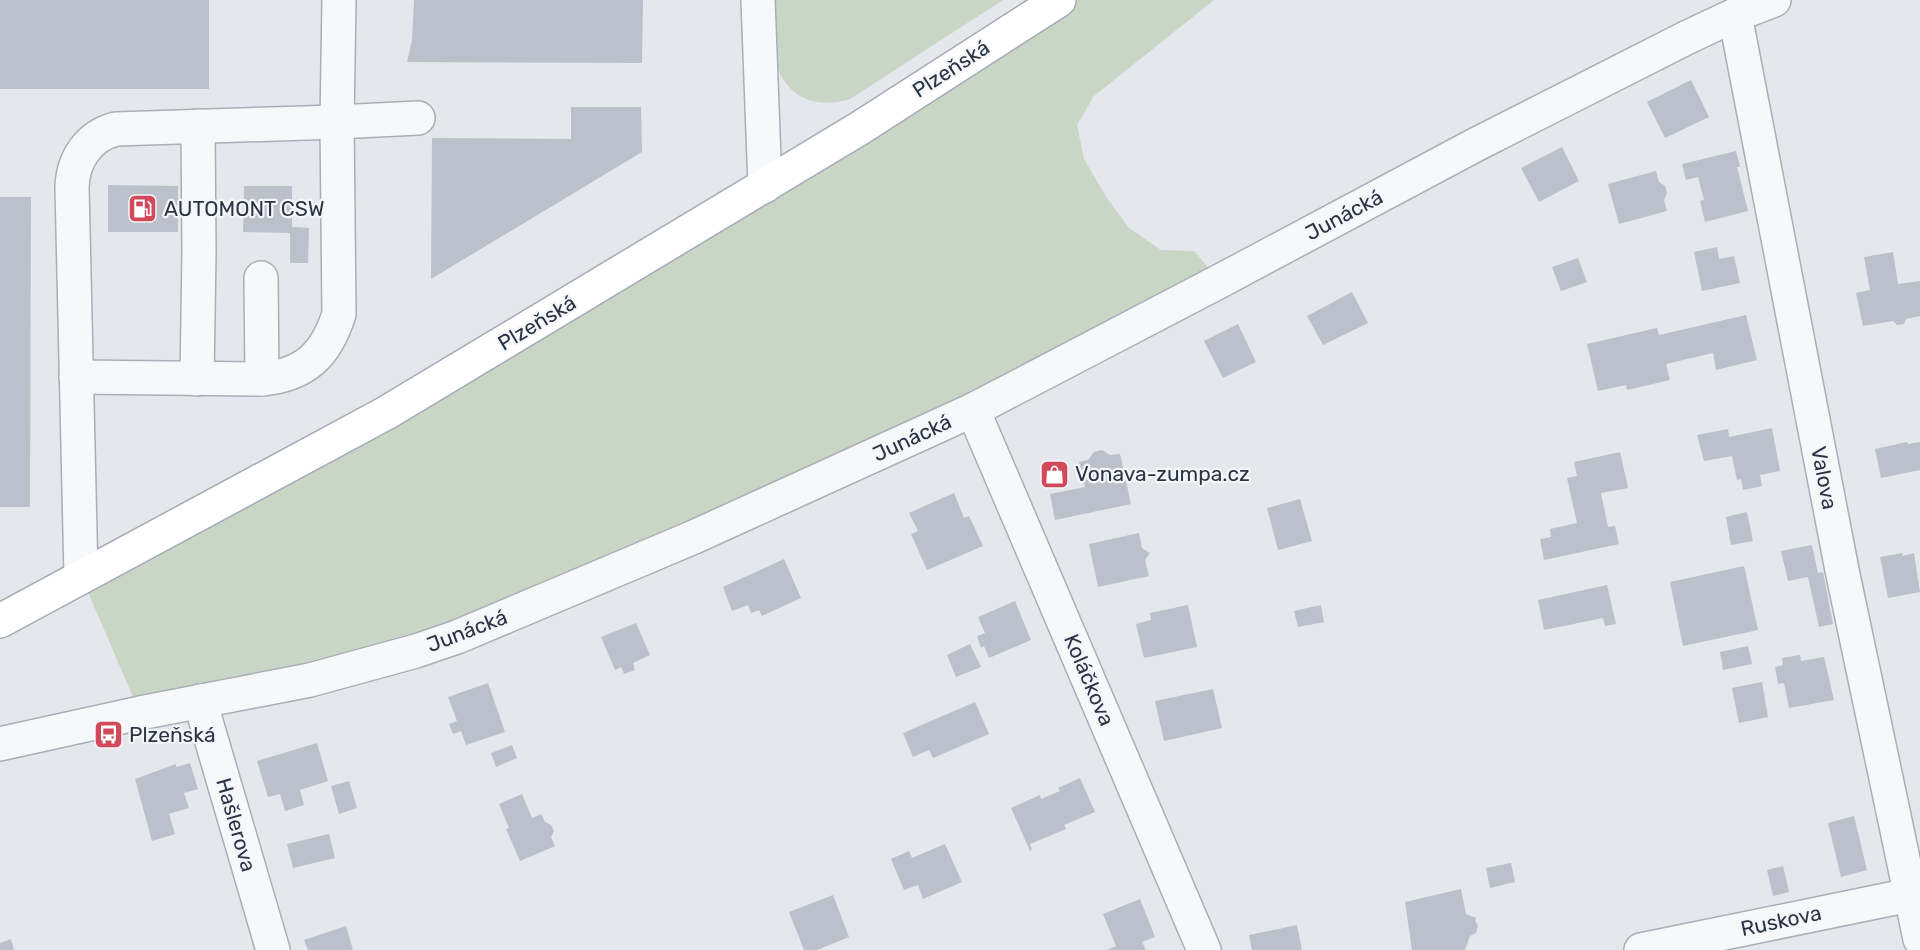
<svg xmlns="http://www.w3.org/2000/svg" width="1920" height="950" font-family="Rubik,sans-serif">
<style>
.green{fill:#c9d6c5}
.building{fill:#bbc0ca}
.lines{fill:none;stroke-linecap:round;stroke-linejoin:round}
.minor-casing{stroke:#a9aeb7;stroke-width:36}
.major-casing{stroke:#a3abb8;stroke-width:36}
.minor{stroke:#f7f8fa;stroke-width:33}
.major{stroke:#fff;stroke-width:33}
.labels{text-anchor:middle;stroke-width:4.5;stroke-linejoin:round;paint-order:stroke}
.street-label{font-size:21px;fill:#2b3445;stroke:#f4f6f9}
.poi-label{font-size:21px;fill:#2b3445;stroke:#f4f6f9;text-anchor:start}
</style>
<rect width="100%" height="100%" fill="#e4e7ec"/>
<g class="green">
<path d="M771 0H1003L850 99C808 112 779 91 772 48 770 33 771 15 771 0Z"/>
<path d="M1052 0H1214L1094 96 1077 125 1084 159 1107 198 1129 228 1161 250 1194 251 1220 281 457 637 140 713 81 576Z"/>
</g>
<g class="building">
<rect x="0" y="0" width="209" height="89"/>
<path d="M414 0H643L642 63 407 62 412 40Z"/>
<path d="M1691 80 1709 117 1665 138 1647 102Z"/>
<path d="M571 107H641L642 152 431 279 432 138 571 139Z"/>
<path d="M1562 147 1579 181 1539 202 1521 168Z"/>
<path d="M1736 151 1740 167H1737L1748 211 1705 222 1700 201 1704 200 1698 177 1686 180 1682 164Z"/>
<path d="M1656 171 1659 182 1665 186 1667 193 1664 200 1667 211 1619 224 1608 184Z"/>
<path d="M108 185 178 186V232H108Z"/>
<path d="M244 186H292V227L309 228 308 263H290V233L243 232Z"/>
<path d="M0 197H31L30 507H0Z"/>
<path d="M1717 247 1719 259 1734 256 1740 283 1702 291 1694 252Z"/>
<path d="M1893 252 1898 284 1920 281V316L1906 319 1904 324 1897 325 1893 321 1863 326 1856 293 1870 290 1864 257Z"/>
<path d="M1578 258 1587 282 1561 291 1552 267Z"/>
<path d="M1352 292 1368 323 1323 345 1307 316Z"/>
<path d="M1746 315 1757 360 1716 370 1713 353 1666 364 1670 380 1627 390 1626 385 1598 391 1587 344 1657 328 1659 335Z"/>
<path d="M1238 324 1256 362 1223 378 1204 341Z"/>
<path d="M1772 428 1780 471 1760 475 1762 486 1743 490 1741 479 1737 480 1732 456 1704 461 1697 435 1728 429 1729 437Z"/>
<path d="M1907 442 1908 444 1920 442V470L1881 478 1875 449Z"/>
<path d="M1102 450 1110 455 1120 454 1131 504 1055 520 1050 494 1085 487 1079 462 1088 460 1094 452Z"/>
<path d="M1620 452 1628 488 1601 493 1608 527 1615 526 1619 544 1544 560 1540 539 1551 537 1550 529 1577 523 1567 478 1577 476 1574 462Z"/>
<path d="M954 493 964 518 969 516 983 546 927 570 911 534 918 531 909 513Z"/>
<path d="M1300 499 1312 541 1278 550 1267 508Z"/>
<path d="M1747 512 1753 541 1731 545 1726 517Z"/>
<path d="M1139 533 1142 548 1150 553 1145 560 1149 576 1098 587 1089 544Z"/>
<path d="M1812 545 1818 573 1823 572 1833 624 1819 627 1808 577 1788 581 1781 551Z"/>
<path d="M1902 553 1903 556 1914 553 1920 592 1888 598 1880 557Z"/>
<path d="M784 559 801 598 762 616 759 610 751 613 748 605 732 611 723 587Z"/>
<path d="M1744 566 1758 630 1683 646 1670 582Z"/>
<path d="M1607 585 1616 624 1605 626 1603 618 1544 630 1538 600Z"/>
<path d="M1015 601 1031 640 989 658 984 646 981 648 977 636 985 633 978 617Z"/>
<path d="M1188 605 1197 647 1144 658 1136 624 1151 620 1150 613Z"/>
<path d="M1321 605 1324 622 1298 627 1294 611Z"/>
<path d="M636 623 650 655 633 663 635 670 624 674 621 667 615 670 601 637Z"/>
<path d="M970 644 981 667 956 677 947 655Z"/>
<path d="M1748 646 1752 664 1723 670 1720 652Z"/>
<path d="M1800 655 1801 661 1824 657 1834 700 1789 708 1784 683 1778 684 1775 667 1783 665 1782 658Z"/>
<path d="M1762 682 1768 717 1739 723 1732 688Z"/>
<path d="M488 683 505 732 466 745 461 731 453 734 449 724 457 721 448 697Z"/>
<path d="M1213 689 1222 728 1164 741 1155 701Z"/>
<path d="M975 702 989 734 933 758 929 750 913 757 903 733Z"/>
<path d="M317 743 328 781 300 790 304 805 285 811 280 794 268 797 257 761Z"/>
<path d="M512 745 517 758 496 767 491 753Z"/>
<path d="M190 763 198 789 184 793 189 808 169 814 175 834 152 841 135 779 176 764V767Z"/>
<path d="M1080 778 1095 812 1064 825 1066 829 1030 844 1032 850 1030 851 1011 808 1040 795 1041 799 1060 791 1058 788Z"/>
<path d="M349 781 357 808 339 814 331 786Z"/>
<path d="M522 794 532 818 541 814 545 822 551 825 554 831 551 837 555 846 520 861 506 829 509 828 499 804Z"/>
<path d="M1854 816 1867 870 1841 877 1828 823Z"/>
<path d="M329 834 335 858 293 868 287 844Z"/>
<path d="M945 844 962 882 923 899 918 885 904 890 891 859 909 851 912 858Z"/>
<path d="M1511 863 1515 882 1490 888 1486 868Z"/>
<path d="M1783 866 1789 892 1773 896 1767 870Z"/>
<path d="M1461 889 1466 914 1476 918 1475 921 1478 926 1476 933 1470 936 1465 950H1412L1405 902Z"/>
<path d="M833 895 849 937 817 950H804L789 912Z"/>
<path d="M1140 899 1155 937 1142 942 1146 950H1107L1116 946 1103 914Z"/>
<path d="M1297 925 1302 950H1252L1249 935Z"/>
<path d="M346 926 353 950H308L304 940Z"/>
<path d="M11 939 14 950H0V943Z"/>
</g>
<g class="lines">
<defs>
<g id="minor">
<path d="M758 0 765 186"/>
<path d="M1735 15 1842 570 1920 939"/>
<path d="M261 278 262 379"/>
<path d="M76 377 262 379C305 375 326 355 339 314L337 122 339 0"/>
<path d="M197 379 199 252 198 126"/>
<path d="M973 410 1204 950"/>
<path d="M81 576 72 187C73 160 88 136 116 129L337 122 418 118"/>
<path d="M200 701 273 950"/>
<path d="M0 744 140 713 310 680 416 651 457 637 694 537 973 410 1220 281 1477 144 1688 37 1735 15 1774 0"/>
<path d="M1641 950 1920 893"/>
</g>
<path id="major" d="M0 621 386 413 860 128 1059 0"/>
</defs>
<use href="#minor" class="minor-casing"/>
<use href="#major" class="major-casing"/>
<use href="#minor" class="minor"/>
<use href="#major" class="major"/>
</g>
<defs>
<symbol id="fuel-square" viewBox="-11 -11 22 22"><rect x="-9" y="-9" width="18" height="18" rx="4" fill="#d1495b" stroke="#f4f6f9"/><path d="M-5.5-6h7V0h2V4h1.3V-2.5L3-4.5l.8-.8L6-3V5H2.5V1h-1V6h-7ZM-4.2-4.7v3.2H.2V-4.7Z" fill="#fff"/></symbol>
<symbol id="shop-square" viewBox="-11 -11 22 22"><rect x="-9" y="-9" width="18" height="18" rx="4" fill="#d1495b" stroke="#f4f6f9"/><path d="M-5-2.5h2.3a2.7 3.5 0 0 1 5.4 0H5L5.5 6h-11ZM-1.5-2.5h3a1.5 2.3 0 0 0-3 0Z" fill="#fff"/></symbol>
<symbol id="bus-square" viewBox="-11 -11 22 22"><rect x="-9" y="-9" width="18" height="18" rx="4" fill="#d1495b" stroke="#f4f6f9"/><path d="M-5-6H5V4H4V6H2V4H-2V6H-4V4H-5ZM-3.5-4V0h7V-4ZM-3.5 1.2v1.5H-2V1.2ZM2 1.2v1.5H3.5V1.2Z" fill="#fff"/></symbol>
</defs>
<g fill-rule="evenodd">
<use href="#fuel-square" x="126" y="192" width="33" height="33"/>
<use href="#shop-square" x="1038" y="458" width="33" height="33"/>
<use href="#bus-square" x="92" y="718" width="33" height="33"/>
</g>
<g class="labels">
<g class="street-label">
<text transform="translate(951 69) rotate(-33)" y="7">Plzeňská</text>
<text transform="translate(1344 215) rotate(-28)" y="7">Junácká</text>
<text transform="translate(537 323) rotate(-31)" y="7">Plzeňská</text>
<text transform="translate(912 438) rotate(-25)" y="7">Junácká</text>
<text transform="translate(1824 478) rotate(79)" y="7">Valova</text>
<text transform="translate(467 631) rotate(-21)" y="7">Junácká</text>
<text transform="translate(1089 680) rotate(67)" y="7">Koláčkova</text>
<text transform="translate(236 825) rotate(74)" y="7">Hašlerova</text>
<text transform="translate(1781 921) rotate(-12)" y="7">Ruskova</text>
</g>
<g class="poi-label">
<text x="164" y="216">AUTOMONT CSW</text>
<text x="1075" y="481">Vonava-zumpa.cz</text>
<text x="129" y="742">Plzeňská</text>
</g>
</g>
</svg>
